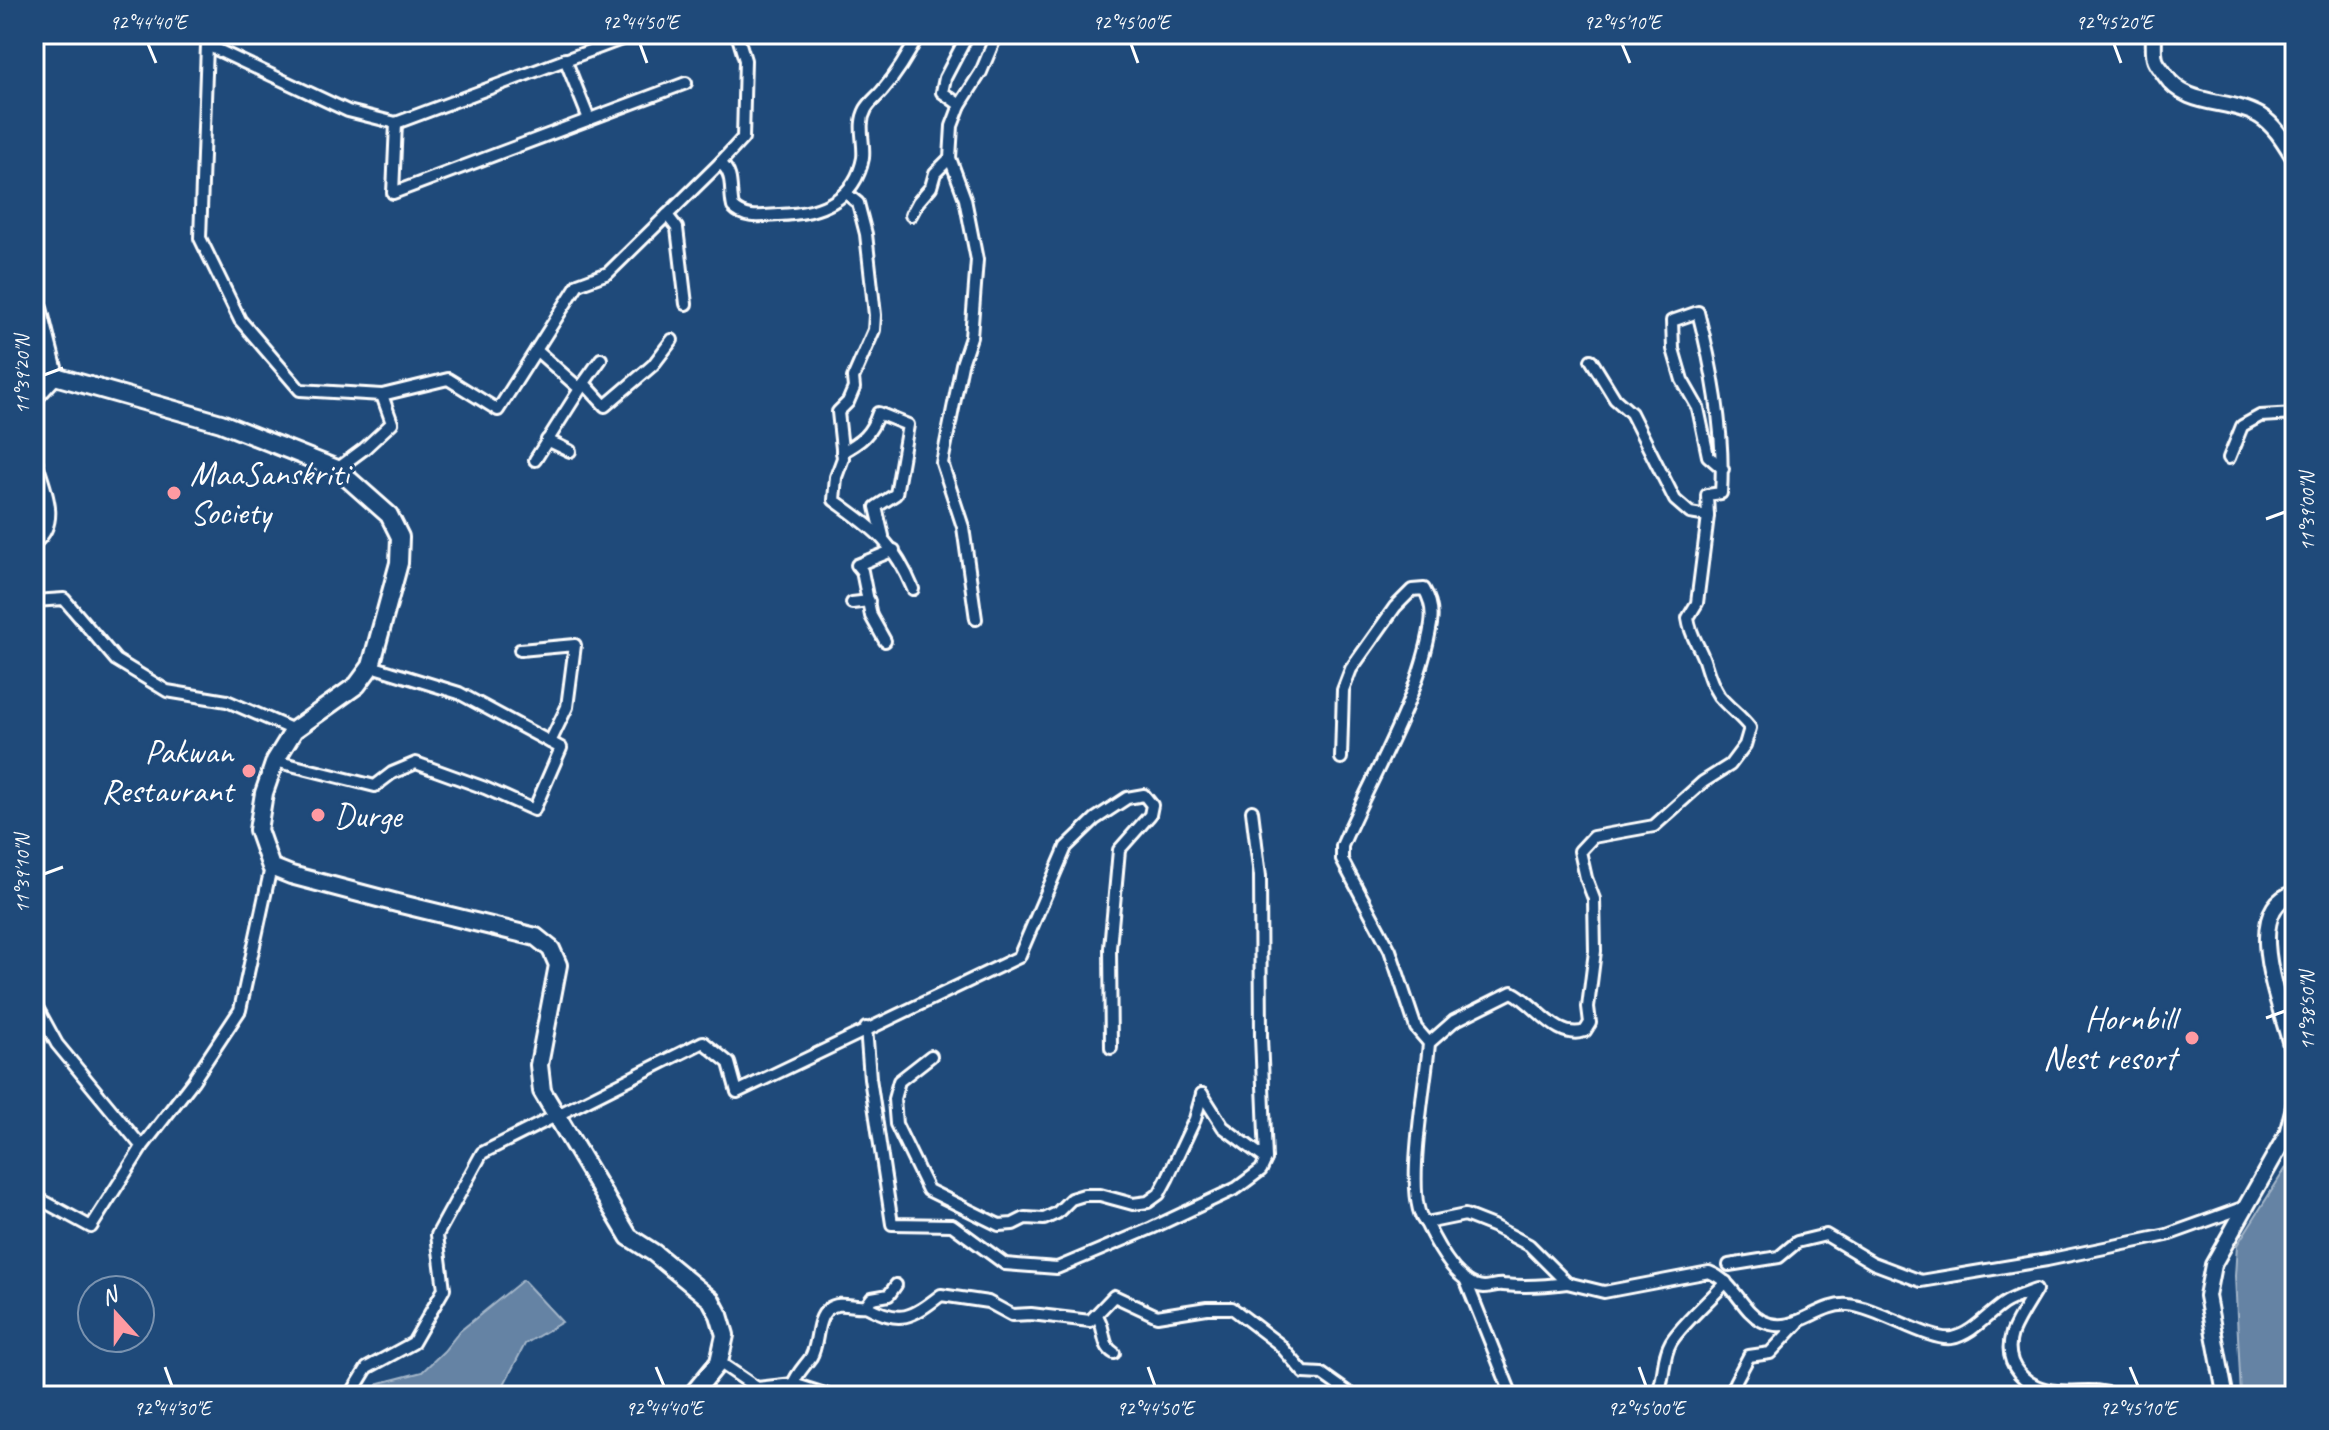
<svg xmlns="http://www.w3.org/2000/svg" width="2329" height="1430" font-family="Caveat,sans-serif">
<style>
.water{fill:#6583a4;stroke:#a3b5c8;stroke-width:2}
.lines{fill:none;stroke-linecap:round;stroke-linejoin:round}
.minor-casing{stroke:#fff;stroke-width:16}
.secondary-casing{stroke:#fff;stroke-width:20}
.primary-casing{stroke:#fff;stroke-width:22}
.minor{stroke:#1f4a7a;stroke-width:10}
.secondary{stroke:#1f4a7a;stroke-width:14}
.primary{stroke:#1f4a7a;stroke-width:16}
.ticks{fill:none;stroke:#fff;stroke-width:3}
.poi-dot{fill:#ff9aa2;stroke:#1f4a7a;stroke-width:3}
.labels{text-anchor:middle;stroke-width:6;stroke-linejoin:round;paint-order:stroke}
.poi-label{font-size:34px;fill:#fff;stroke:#1f4a7a;text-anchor:start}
.neatline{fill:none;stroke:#fff;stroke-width:3}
.ticks-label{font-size:20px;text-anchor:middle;fill:#fff}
</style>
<rect width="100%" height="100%" fill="#1f4a7a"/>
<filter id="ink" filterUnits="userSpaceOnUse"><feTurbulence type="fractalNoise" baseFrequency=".0125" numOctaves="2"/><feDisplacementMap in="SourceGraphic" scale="16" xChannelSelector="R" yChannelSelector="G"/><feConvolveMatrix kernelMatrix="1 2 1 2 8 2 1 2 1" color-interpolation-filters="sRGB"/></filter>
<g filter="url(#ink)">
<g class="water">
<path d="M2295 1140V1396H2241L2235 1276 2237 1245 2289 1163Z"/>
<path d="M523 1280 562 1322 525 1344 498 1396H368L380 1383 422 1372 444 1351 460 1331Z"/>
</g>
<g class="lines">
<defs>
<g id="minor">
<path d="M210 34 207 45 200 238 240 320 300 390 382 395 448 379 498 410 578 284 608 273 720 163 743 138 745 60 737 34"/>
<path d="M207 45 348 111 396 123 635 34"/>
<path d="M565 59 589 119"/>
<path d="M960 105 942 92 945 78 968 34"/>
<path d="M396 123 393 193 686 83"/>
<path d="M720 163C735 174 729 191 733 207 745 220 763 216 779 215 818 214 855 201 863 158 865 142 857 125 866 109 870 102 877 97 882 91 897 74 909 54 919 34"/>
<path d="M847 194 858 203 866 234 875 315 874 330 853 378 854 388 848 402 838 412 843 458 836 477 834 500C875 530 893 541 913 589"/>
<path d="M667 215 677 228 686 304"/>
<path d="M911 215 918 202 931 187 935 173 950 158"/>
<path d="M1591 360 1615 399 1631 413 1675 500 1690 513 1708 516"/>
<path d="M584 383 605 406 653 365 672 340"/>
<path d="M581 387 601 359"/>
<path d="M547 440 570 451"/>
<path d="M842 452C861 442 871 434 878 413L908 425 896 494 876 507 883 536"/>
<path d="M2229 458 2242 426 2260 416 2295 414"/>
<path d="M535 460 580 389 536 350"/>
<path d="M337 469 364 449 392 423 382 395"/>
<path d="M1723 469 1708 456 1698 408 1682 380 1673 349 1672 321 1698 312C1713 370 1725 433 1721 493L1707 495 1708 516 1697 603 1688 618C1691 638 1698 643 1704 660 1708 673 1711 684 1719 696 1729 708 1741 716 1750 728L1745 745 1730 765 1703 782 1654 826 1593 837 1580 851 1586 878 1594 899 1595 951 1588 1007 1590 1023 1585 1031C1556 1041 1536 1003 1512 992L1454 1021 1429 1043C1427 1076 1402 1204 1426 1223L1465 1215 1493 1226 1529 1245 1567 1283 1604 1292 1709 1272C1735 1282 1741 1310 1762 1321 1794 1337 1818 1302 1848 1305 1877 1307 1930 1342 1952 1338 1972 1334 1987 1315 2003 1304 2012 1298 2025 1294 2036 1290 2028 1304 2018 1318 2012 1333 2002 1365 2026 1389 2057 1391 2080 1393 2094 1387 2117 1396"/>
<path d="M34 601 64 599 116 660 167 691 227 701 294 730"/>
<path d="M852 603 869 601"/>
<path d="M976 619 963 527 942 463 962 364 971 337 977 260 965 199 950 158 952 126 960 105 981 72 997 34"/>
<path d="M885 641 871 616 862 571 857 565 894 550"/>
<path d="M520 650 575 645 567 707 550 742"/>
<path d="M1341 758 1343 690 1351 669 1395 607 1412 590 1424 589C1430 599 1433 611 1431 624 1419 700 1372 775 1342 846V860L1390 950 1416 1028 1429 1043"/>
<path d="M275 761 375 786 392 773 416 763 485 788 534 810 561 748 459 693 371 666"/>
<path d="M34 1002 57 1044 142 1147"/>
<path d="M866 1028 870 1078 892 1224 952 1225 1005 1264 1057 1268 1152 1228 1237 1188 1261 1170 1266 1159 1261 1036 1260 876 1252 811"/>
<path d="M931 1056 899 1081 894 1099 896 1124 928 1190 999 1225 1013 1224 1025 1218 1044 1219 1057 1213 1071 1199 1084 1195H1100L1133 1204 1148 1202 1159 1194 1167 1179 1195 1119 1202 1094"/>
<path d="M1202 1094 1223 1127 1266 1159"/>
<path d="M34 1196 91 1227 142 1147 193 1081 240 1010 271 867"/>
<path d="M1426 1223C1436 1244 1458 1286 1484 1287 1490 1287 1497 1284 1503 1285 1525 1287 1545 1286 1567 1283"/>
<path d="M1729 1265 1779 1257 1797 1242 1826 1235 1873 1263 1921 1281 2047 1260 2167 1235 2245 1207"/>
<path d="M1466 1281 1512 1396"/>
<path d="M866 1306C901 1325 911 1318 941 1295L988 1302 1012 1315 1031 1314 1090 1321 1114 1296 1157 1316 1207 1308H1232L1279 1344 1304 1373 1322 1374 1353 1396"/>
<path d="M1097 1316C1106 1328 1101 1346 1114 1353"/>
<path d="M719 1362 757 1388 793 1384 831 1396"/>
<path d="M793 1384C797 1373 804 1367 811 1357 819 1344 815 1320 828 1309 839 1300 854 1308 866 1306L872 1298 889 1295 896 1285"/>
<path d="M350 1396 367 1368 413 1343 444 1289 437 1235 482 1153 703 1042 729 1063 737 1092 1019 957 1066 847 1095 819 1127 798 1144 795 1152 805 1150 815 1119 850 1110 948 1111 1048"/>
<path d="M1656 1396C1666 1379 1661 1359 1671 1342 1681 1325 1712 1298 1726 1282"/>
<path d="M1735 1396V1382L1749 1356 1770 1353 1798 1323"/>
</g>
<g id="secondary">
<path d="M2154 34C2154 41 2153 52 2155 59 2156 64 2162 70 2165 75 2186 108 2229 98 2260 116 2276 126 2285 143 2295 159"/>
<path d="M34 399 55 376"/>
<path d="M34 460C41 487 60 520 34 541"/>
<path d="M2295 893C2235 910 2289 1022 2295 1062"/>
<path d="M2219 1396 2224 1388 2207 1296 2213 1265 2287 1134 2295 1103"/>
</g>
<path id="primary" d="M34 292 55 376 221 423 337 469 389 515 400 537 399 563 371 666 357 685 294 730 275 761 264 793 258 830 271 867 291 875 397 903 536 937 551 949 558 965 539 1065 542 1091 629 1237 654 1253 711 1300 719 1315 725 1335 719 1362 691 1396"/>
</defs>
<use href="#minor" class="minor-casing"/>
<use href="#secondary" class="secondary-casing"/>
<use href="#primary" class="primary-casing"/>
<use href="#minor" class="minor"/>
<use href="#secondary" class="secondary"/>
<use href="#primary" class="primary"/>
</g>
</g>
<path class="ticks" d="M148 44 156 63M640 44 647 63M1131 44 1138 63M1622 44 1630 63M2114 44 2121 63M44 375 63 368M2266 519 2285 512M44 874 63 867M2266 1018 2285 1011M165 1367 172 1386M656 1367 664 1386M1148 1367 1155 1386M1639 1367 1646 1386M2130 1367 2138 1386"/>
<g class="poi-dot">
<circle cx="174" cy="493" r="8"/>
<circle cx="249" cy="771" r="8"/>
<circle cx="318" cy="815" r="8"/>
<circle cx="2192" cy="1038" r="8"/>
</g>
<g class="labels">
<g class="poi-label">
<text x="190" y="485">MaaSanskriti<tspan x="190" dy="39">Society</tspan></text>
<text x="233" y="763" text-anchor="end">Pakwan<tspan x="233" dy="39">Restaurant</tspan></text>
<text x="334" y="827">Durge</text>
<text x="2176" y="1030" text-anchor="end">Hornbill<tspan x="2176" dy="39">Nest resort</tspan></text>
</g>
</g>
<rect width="2329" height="1430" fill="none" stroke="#1f4a7a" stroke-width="88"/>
<g transform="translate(116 1314) rotate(339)"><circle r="38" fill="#1f4a7a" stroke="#7992af" stroke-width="2"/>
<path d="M0-6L14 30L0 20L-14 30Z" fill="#ff9aa2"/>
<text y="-12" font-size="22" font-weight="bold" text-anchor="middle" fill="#ffffff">N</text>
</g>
<rect x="44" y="44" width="2241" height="1342" class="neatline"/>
<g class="ticks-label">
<text x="148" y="29">92°44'40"E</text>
<text x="640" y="29">92°44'50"E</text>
<text x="1131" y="29">92°45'00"E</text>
<text x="1622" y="29">92°45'10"E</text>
<text x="2114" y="29">92°45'20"E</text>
<text transform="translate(22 375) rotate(-90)" y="7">11°39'20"N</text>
<text transform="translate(2307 512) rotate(-90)" y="7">11°39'00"N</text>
<text transform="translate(22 874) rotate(-90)" y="7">11°39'10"N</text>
<text transform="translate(2307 1011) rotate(-90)" y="7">11°38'50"N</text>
<text x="172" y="1415">92°44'30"E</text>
<text x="664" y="1415">92°44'40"E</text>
<text x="1155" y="1415">92°44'50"E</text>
<text x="1646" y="1415">92°45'00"E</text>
<text x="2138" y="1415">92°45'10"E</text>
</g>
</svg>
